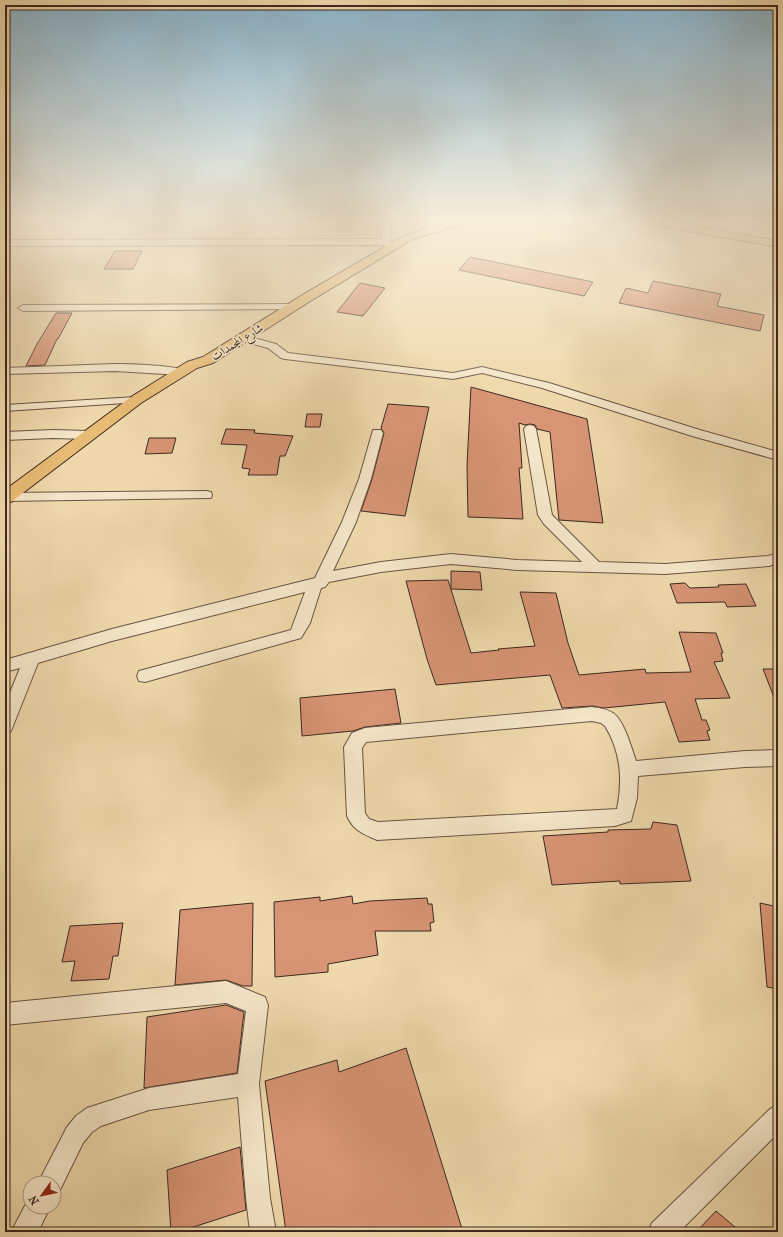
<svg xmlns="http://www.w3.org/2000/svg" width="783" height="1237" font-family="'IM FELL French Canon',Amiri,serif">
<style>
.building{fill:#d89575;stroke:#3c281f}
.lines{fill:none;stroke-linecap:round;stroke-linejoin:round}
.minor-casing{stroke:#695442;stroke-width:2}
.major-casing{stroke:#3c281f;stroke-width:2}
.minor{fill:#f5e6c9;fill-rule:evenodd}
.major{fill:#e8bc76;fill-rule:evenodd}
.labels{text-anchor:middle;stroke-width:3.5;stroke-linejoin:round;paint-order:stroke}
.far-street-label{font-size:12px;fill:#3c281f;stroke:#f5e6c9}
</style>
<rect width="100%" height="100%" fill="#efd9ac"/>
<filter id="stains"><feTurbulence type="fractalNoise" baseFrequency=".005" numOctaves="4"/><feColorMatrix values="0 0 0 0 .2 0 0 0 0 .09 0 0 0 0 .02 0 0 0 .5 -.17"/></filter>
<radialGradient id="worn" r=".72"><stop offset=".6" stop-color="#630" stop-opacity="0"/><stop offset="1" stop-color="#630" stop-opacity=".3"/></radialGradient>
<g class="building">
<path d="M115 251H142L133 269H104Z"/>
<path d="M470 257 593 282 584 296 459 270Z"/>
<path d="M653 281 721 294 717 306 764 315 760 331 619 303 626 288 648 293Z"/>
<path d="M360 283 385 288 363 316 337 312Z"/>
<path d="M56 313H72L58 339H57L45 365 26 366 37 344Z"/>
<path d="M471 387 587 419 603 523 559 520 550 432 537 429 535 425 530 424 525 425 519 423 522 468H519L523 519 468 517 467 465Z"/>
<path d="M388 404 429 407 405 516 361 511 372 479 384 433 381 428Z"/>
<path d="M307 414H322L320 427H305Z"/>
<path d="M226 429 255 430 254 433 293 436 285 456H280L277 475H248L250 469 242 468 247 445 221 444Z"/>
<path d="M149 438H176L172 453 145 454Z"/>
<path d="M451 571 480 572 482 590 451 589Z"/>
<path d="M448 580 471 653 499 650 498 649 535 646 520 592 556 593 568 643 579 675 645 669 646 673 691 672 679 632 716 633 723 653H721L723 661 714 662 730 698 695 699 702 720H706L710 730 707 731 710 740 679 742 665 702 604 708 592 706 562 708 550 675 436 685 427 659 406 581Z"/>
<path d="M685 583 690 588 719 587 718 585 746 584 756 606 727 607 725 602 677 603 670 584Z"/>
<path d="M763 669H778V705H777Z"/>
<path d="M395 689 401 723 365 727 353 731 302 736 300 698Z"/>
<path d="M653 822 677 825 691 881 620 884V881L552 885 543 836 608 832V830L651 829Z"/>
<path d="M352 896 353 904 370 901 427 898 428 904H432L434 922 430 923 431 931H375L378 955 328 964V972L275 977 274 902 320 897V901Z"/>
<path d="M253 903 252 986H243L226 980 175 985 180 910Z"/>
<path d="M760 903 778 907V989L767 987Z"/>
<path d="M123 923 118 956H113L109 979 71 981 75 961 62 962 70 926Z"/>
<path d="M226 1005 244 1012 237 1073 144 1088 147 1017Z"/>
<path d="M406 1048 463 1232H286L265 1081 337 1060 339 1072Z"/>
<path d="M240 1147 246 1210 178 1232H171L167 1170Z"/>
<path d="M716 1211 741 1232H696Z"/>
</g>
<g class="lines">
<defs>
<g id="minor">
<path d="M383 221H391L390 241 396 246 395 248H389L384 245 5 246V240L382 239Z"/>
<path d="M291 304 296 307 295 309 23 311 18 308 23 305Z"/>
<path d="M243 335 276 344 288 353 453 373 482 367 549 383 700 430 778 452V460L692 436 542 388 482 373 453 379 285 359 281 358 268 348 239 340 238 338Z"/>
<path d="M115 364C127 364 181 365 186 372L181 375 115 371 5 374V368Z"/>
<path d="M136 397 140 398 142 400 140 402 5 411V405Z"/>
<path d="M530 425 534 426 536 429 552 515 599 562 665 564 768 556 778 553V563L769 566 665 574 517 570 451 564 381 572 329 582 325 587 321 588 310 623 301 638 145 682 139 681 137 676 139 671 291 630 305 592 112 641 38 663 13 726 11 731 5 733V705L20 668 5 672V660L112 629 315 578 342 522 359 479 373 430H381L383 433 371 479 356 522 333 571 381 562 451 554 517 560 582 562 544 524 538 515 524 429 526 426Z"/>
<path d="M53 430 88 431 92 432 94 435 92 438 88 439 53 438 5 440V432Z"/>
<path d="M206 491 211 492 212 495 211 498 5 501 6 493Z"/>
<path d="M592 707C599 708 607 709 613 713 624 720 632 749 636 761L745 751 778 750V766L745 767 638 776 637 798 631 821 615 826 377 840C363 834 353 830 347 816L344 747 352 733 365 728ZM592 721 601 723 605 726C621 752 623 780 617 809L378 822 369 819 365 813 362 748 366 742Z"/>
<path d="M226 981 265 997 268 1005 259 1084 270 1198 276 1232H250L246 1198 238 1097 149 1110 101 1126 92 1132 83 1143 59 1192 54 1193V1183H38L67 1127 76 1116 87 1108 149 1088 238 1074 246 1011 226 1003 5 1025V1003Z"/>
<path d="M778 1105V1133L679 1232H648L652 1223 770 1109Z"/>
<path d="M29 1198 30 1207H50L38 1232H11Z"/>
</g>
<g id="major">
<path d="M449 221H466L465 223 411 240 312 300 213 363 197 368 141 403 11 502 5 503V490L131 397 187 362 203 357 304 294 403 236Z"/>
<path d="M643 221H669L778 241V247L648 224Z"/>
</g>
</defs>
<use href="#minor" class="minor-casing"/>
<use href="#major" class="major-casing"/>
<use href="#minor" class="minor"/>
<use href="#major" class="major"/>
</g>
<linearGradient id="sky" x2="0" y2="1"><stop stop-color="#89b6d0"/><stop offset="0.56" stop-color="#f8eeda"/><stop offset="1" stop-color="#f8eeda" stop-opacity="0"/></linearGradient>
<rect width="783" height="395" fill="url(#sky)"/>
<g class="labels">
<g class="far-street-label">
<text transform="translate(237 342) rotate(-32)" y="4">شارع المجمدات</text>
</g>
</g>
<rect width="783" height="1237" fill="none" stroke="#efd9ac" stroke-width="20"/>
<rect x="6" y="6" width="771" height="1225" fill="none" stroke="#3c281f" stroke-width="2"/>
<rect x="10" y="10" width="763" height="1217" fill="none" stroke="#3c281f"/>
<g transform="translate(42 1195) rotate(237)"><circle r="19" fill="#f5e6c9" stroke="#ab9a85"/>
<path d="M0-3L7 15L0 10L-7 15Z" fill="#8f2418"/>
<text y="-6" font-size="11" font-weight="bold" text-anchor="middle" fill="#3c281f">N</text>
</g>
<rect width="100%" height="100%" filter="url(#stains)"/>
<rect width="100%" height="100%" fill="url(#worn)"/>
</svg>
